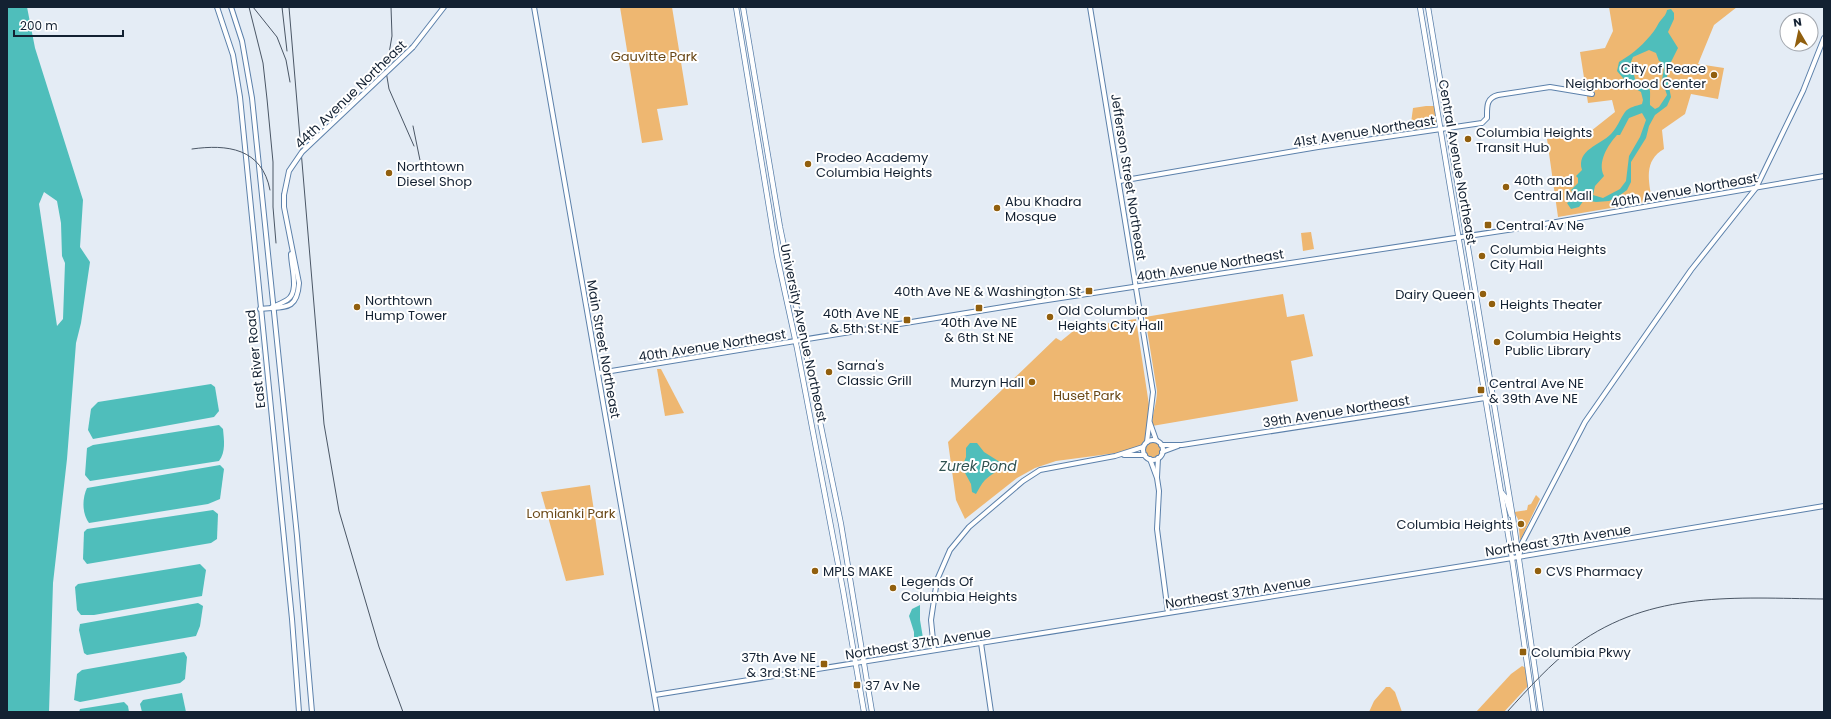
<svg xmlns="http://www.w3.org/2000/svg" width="1831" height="719" font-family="Poppins,sans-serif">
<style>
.green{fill:#eeb771}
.water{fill:#4fbebb;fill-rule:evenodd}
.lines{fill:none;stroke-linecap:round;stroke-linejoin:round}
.secondary-casing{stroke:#5c81ab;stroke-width:6}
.primary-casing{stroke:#5c81ab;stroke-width:6}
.secondary{stroke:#fff;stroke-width:4}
.primary{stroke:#fff;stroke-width:4.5}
.rail{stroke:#4a5665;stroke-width:1}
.secondary-bridge-casing{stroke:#5c81ab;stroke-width:6;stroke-linecap:butt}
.secondary-bridge{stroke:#fff;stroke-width:4}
.poi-dot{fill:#915f0e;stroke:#fff;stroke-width:1.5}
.labels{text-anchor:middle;stroke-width:4;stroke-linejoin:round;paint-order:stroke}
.park-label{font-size:13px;fill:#6a4817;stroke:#fff}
.poi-label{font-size:13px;fill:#132132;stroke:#fff;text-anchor:start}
.street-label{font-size:13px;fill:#132132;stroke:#fff}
.water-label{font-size:14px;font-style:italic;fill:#305251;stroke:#fff}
</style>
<rect width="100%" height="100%" fill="#e4ecf5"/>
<g class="green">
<path d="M620 7H672L688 105 657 109 663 140 642 143Z"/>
<path d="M1609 7H1737L1714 25 1698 64 1724 68 1718 99 1691 94 1685 114 1662 130 1664 149C1643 161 1649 181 1652 201L1558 217 1547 139 1591 131 1615 112 1612 100 1588 103 1580 52 1605 48 1613 31Z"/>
<path d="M1426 106H1435L1439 124 1437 126 1416 130 1411 123 1413 108Z"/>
<path d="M1311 232 1314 249 1303 251 1301 233Z"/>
<path d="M1283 294 1287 317 1304 314 1313 356 1291 361 1298 401 1152 426C1152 414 1157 403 1157 391L1145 317Z"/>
<path d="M1136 319 1149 405 1146 441 1137 448 1124 452 1056 461 1035 468 1017 478 965 519 956 500 948 442 951 439 1056 338 1061 341 1077 328Z"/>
<path d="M657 369H661L684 413 665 416Z"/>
<circle cx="1153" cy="450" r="8"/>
<path d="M590 485 604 575 566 581 541 492Z"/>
<path d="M1536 495 1540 499 1520 541 1518 519 1514 512 1527 510 1528 505 1531 504Z"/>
<path d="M1522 666 1526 668 1529 685 1504 712H1476L1511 674Z"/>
<path d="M1386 687H1390L1395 692 1402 712H1369L1374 701Z"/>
</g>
<g class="water">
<path d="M7 7H27L35 48 83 200 80 247 90 262 81 323 76 343 67 459 53 583 49 712H7ZM44 192 57 201 61 223 62 256 65 263 63 319 57 326 39 204Z"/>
<path d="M1671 9 1674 13V19L1668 32 1678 48 1669 66 1667 77 1671 97 1667 106 1655 115 1649 126 1646 138 1631 162V182L1627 190 1616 198 1609 201 1596 202 1584 200 1579 207 1571 209 1567 203 1573 199 1574 194 1571 190 1578 183V178L1576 176 1582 170C1576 150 1600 145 1611 134 1617 128 1620 119 1625 112 1629 107 1636 106 1642 104L1643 100 1641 92 1629 85 1617 71 1619 62C1634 53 1644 44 1654 31 1657 27 1658 23 1661 20 1664 16 1666 15 1667 10ZM1649 50 1656 53 1659 61 1662 62 1664 68 1662 80 1667 95 1659 107 1655 109 1650 105C1650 87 1653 87 1635 79L1631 62 1633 57ZM1642 113 1646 120 1640 137 1629 156 1626 181 1620 189 1603 198 1593 195 1595 186 1604 176C1597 162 1608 145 1617 135H1620L1629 118Z"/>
<path d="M211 384 215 387 219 411 214 417 93 439 88 430 91 409 98 402Z"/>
<path d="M219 425 223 429C224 440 226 452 219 461L90 481 85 475 87 448 93 445Z"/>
<path d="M970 443H977L984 452 1003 464C999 471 991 474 985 480 981 484 979 489 976 494L972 492 971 484 964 471V462L966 457V448Z"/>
<path d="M220 465 224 469 220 499 208 504 89 523C82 514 82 498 87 488Z"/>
<path d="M213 510 218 514 217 539 211 543 87 564 83 559 84 532 87 529Z"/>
<path d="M200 564 206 570 202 596 94 615H81L77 610 75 587 78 584Z"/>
<path d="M198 603 203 606 200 626 196 636 87 655 84 653 79 630 80 624Z"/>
<path d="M920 605V620L923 638 918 641H914V632L909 616 912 609Z"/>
<path d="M184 652 187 657 185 679 180 683 80 702 74 700 77 674 82 670Z"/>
<path d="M182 693 186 712H142L140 704 143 700Z"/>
<path d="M124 702 128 706 129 712H79L80 709Z"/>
</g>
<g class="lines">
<defs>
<g id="secondary">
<path d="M217 7 233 55 240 97 292 619 299 712"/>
<path d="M231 7 242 41 252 98 297 536 312 712"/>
<path d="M534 7 657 712"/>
<path d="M1090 7 1153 392 1147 442"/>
<path d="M413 47 444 7"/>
<path d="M1120 181 1318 147 1482 123 1487 118C1487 107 1486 98 1498 95L1550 87 1592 94"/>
<path d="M272 307C277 305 282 303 287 300 300 292 291 267 291 254"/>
<path d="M260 309C282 306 297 313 299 283L284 207V195"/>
<path d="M599 373 1028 303 1527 227 1824 176"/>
<path d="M1150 423 1156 440"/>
<circle cx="1153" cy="450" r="10"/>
<path d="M1161 445H1182L1485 398 1492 400"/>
<path d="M1162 452 1178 446"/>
<path d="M1124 455H1145"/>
<path d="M1150 459 1157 478 1159 491 1157 529 1168 613"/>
<path d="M1157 477 1158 458"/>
<path d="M1519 557 1522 543 1585 422 1691 270 1756 188 1803 91 1824 38"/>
<path d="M981 643 991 712"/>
<path d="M934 650 931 620 937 580 950 550 969 527 1023 481 1040 470 1115 456 1143 447"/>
<path d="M655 695 1494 561 1824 506"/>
</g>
<g id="primary">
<path d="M736 7 777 256 797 348 843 590 864 712"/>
<path d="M743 7 780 227 841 524 872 712"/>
<path d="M1420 7 1511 552 1534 712"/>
<path d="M1428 7 1513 518 1541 712"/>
<path d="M1502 493 1506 498 1511 515"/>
</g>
</defs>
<use href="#secondary" class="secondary-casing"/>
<use href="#primary" class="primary-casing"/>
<use href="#secondary" class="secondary"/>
<use href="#primary" class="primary"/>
<g class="rail">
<path d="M249 7 263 63 267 99 273 162V207L276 243"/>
<path d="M253 7 277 37 286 60 290 82"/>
<path d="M282 7 287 51"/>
<path d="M289 7 324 424 339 511 379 647 403 712"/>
<path d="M391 7 392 36 386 71 389 89 414 146"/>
<path d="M413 126 422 170"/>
<path d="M192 149C227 144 262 148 270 190"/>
<path d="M1507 712C1529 688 1550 664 1576 645 1652 590 1736 598 1824 599"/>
</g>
<defs>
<path id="secondary-bridge" d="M284 195 289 171 302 152 413 47"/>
</defs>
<use href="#secondary-bridge" class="secondary-bridge-casing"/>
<use href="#secondary-bridge" class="secondary-bridge"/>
</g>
<g class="poi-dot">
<circle cx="1714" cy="75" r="4"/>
<circle cx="1468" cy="139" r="4"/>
<circle cx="808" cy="164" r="4"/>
<circle cx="389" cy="173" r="4"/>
<circle cx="1506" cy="187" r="4"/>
<circle cx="997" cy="208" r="4"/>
<rect x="1484" y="221" width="8" height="8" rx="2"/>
<circle cx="1482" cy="256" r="4"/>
<rect x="1085" y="287" width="8" height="8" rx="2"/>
<circle cx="1483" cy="294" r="4"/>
<circle cx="1492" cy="304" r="4"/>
<circle cx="357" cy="307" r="4"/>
<rect x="975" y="304" width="8" height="8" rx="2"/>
<circle cx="1050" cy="317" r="4"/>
<rect x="903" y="316" width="8" height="8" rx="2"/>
<circle cx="1497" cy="342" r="4"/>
<circle cx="829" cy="372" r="4"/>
<circle cx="1032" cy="382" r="4"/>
<rect x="1477" y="386" width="8" height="8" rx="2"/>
<circle cx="1521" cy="524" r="4"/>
<circle cx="815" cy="571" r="4"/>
<circle cx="1538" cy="571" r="4"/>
<circle cx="893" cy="588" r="4"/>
<rect x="1519" y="648" width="8" height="8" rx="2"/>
<rect x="820" y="660" width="8" height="8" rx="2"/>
<rect x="853" y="681" width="8" height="8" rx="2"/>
</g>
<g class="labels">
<g class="park-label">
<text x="654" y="61">Gauvitte Park</text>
<text x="1087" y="400">Huset Park</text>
<text x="571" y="518">Lomianki Park</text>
</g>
<g class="poi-label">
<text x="1706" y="73" text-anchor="end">City of Peace<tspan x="1706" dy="15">Neighborhood Center</tspan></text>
<text x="1476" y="137">Columbia Heights<tspan x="1476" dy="15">Transit Hub</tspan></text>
<text x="816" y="162">Prodeo Academy<tspan x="816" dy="15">Columbia Heights</tspan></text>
<text x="397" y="171">Northtown<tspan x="397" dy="15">Diesel Shop</tspan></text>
<text x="1514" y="185">40th and<tspan x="1514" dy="15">Central Mall</tspan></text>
<text x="1005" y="206">Abu Khadra<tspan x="1005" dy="15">Mosque</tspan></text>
<text x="1496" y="230">Central Av Ne</text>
<text x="1490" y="254">Columbia Heights<tspan x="1490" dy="15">City Hall</tspan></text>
<text x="1081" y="296" text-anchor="end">40th Ave NE &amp; Washington St</text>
<text x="1475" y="299" text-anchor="end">Dairy Queen</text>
<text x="365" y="305">Northtown<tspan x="365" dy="15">Hump Tower</tspan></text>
<text x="1500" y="309">Heights Theater</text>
<text x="1058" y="315">Old Columbia<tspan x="1058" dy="15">Heights City Hall</tspan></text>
<text x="899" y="318" text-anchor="end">40th Ave NE<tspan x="899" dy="15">&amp; 5th St NE</tspan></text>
<text x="979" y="327" text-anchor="middle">40th Ave NE<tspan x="979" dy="15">&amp; 6th St NE</tspan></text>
<text x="1505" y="340">Columbia Heights<tspan x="1505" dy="15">Public Library</tspan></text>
<text x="837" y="370">Sarna's<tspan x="837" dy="15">Classic Grill</tspan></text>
<text x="1024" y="387" text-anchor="end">Murzyn Hall</text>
<text x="1489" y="388">Central Ave NE<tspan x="1489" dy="15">&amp; 39th Ave NE</tspan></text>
<text x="1513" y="529" text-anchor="end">Columbia Heights</text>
<text x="823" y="576">MPLS MAKE</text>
<text x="1546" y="576">CVS Pharmacy</text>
<text x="901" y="586">Legends Of<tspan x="901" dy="15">Columbia Heights</tspan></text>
<text x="1531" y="657">Columbia Pkwy</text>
<text x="816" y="662" text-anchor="end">37th Ave NE<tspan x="816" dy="15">&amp; 3rd St NE</tspan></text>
<text x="865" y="690">37 Av Ne</text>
</g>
<g class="street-label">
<text transform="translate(350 94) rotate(-44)" y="5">44th Avenue Northeast</text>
<text transform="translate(1364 131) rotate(-9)" y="5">41st Avenue Northeast</text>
<text transform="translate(1458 162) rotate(80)" y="5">Central Avenue Northeast</text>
<text transform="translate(1129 177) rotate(81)" y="5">Jefferson Street Northeast</text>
<text transform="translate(1684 190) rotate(-10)" y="5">40th Avenue Northeast</text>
<text transform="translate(1210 265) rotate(-9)" y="5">40th Avenue Northeast</text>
<text transform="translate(804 333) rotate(78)" y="5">University Avenue Northeast</text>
<text transform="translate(712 345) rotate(-9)" y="5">40th Avenue Northeast</text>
<text transform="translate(604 349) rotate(80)" y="5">Main Street Northeast</text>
<text transform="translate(255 359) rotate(-96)" y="5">East River Road</text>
<text transform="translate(1336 411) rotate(-9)" y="5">39th Avenue Northeast</text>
<text transform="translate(1558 540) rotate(-9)" y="5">Northeast 37th Avenue</text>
<text transform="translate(1238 592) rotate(-9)" y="5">Northeast 37th Avenue</text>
<text transform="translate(918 643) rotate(-9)" y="5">Northeast 37th Avenue</text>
</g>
<g class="water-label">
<text x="978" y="471">Zurek Pond</text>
</g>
</g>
<rect width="1831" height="719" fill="none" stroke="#132132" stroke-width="16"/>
<g transform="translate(1799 32) rotate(351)"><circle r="19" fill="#ffffff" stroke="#a1a6ad"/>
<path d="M0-3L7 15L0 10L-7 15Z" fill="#915f0e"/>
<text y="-6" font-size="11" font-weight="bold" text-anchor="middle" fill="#132132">N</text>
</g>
<path d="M14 30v6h109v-6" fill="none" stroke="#132132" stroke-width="2"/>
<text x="20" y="30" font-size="12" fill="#132132" stroke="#ffffff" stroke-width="3" paint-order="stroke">200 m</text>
</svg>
